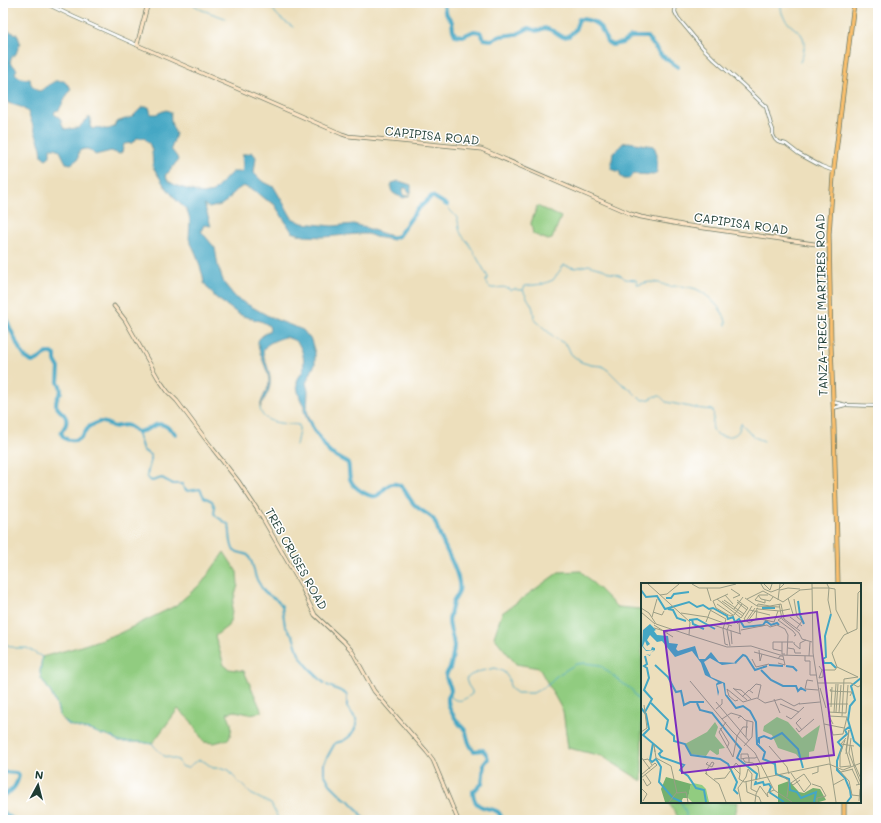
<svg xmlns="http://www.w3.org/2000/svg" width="881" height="823" font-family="Mali,sans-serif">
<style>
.green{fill:#91cc80;stroke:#58845a}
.water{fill:#44a7c4;stroke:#32727c}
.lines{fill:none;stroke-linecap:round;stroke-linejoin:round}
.stream{stroke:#44a7c4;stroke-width:1}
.canal{stroke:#44a7c4;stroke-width:2}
.river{stroke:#44a7c4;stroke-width:4}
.tertiary-casing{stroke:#677664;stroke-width:4}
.secondary-casing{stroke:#677664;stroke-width:4.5}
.primary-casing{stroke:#677664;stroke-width:5}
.tertiary{stroke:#fff;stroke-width:2.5}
.secondary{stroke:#fde5c5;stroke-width:3}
.primary{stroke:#f9bf6d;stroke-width:3.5}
.labels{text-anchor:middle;stroke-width:3;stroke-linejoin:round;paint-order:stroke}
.street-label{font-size:12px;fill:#1f3d34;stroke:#fff}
.inset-river{fill:none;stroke:#44a7c4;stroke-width:2}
.inset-road{fill:none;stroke:#9b9e86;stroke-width:1}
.view{fill:#7b2cbf;fill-opacity:0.15;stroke:#7b2cbf;stroke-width:2}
.inset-edge{fill:none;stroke:#1f3d34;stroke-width:2}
</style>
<rect width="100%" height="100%" fill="#fff"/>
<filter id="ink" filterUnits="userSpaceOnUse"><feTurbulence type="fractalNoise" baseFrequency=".025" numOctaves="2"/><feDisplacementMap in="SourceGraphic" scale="8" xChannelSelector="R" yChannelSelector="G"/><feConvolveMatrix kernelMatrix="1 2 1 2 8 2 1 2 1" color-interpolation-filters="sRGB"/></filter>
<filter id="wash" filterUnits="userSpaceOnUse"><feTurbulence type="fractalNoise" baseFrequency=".012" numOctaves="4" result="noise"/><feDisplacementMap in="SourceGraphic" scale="16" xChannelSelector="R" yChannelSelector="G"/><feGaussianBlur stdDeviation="0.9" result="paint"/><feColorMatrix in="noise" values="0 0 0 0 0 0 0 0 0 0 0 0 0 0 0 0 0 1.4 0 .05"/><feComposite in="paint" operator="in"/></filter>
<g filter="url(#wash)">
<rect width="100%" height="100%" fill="#eddfbc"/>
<g class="green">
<path d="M537 206 561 217 552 239 548 240 533 234 531 223Z"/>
<path d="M224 552 237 572 238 585 233 602 231 618 228 626 215 636 224 665 229 669 244 671 262 712 249 714 235 711 227 713C232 723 233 727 229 739L214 743 204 742 191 721 178 709 152 744 141 742H119L113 737 102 735 91 730 83 729 69 725 59 715 57 706 51 693 41 678 40 672 42 657 78 647 120 633 175 606 202 583Z"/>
<path d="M581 571 617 607 640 609 642 611V781L602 756 568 748 563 711 539 668 516 664 494 637 502 613 559 572Z"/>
<path d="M668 802H738L734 820H680Z"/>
</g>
<g class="water">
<path d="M3 25H5L6 29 11 32 17 34 20 42 16 54 12 57 10 62 17 69 15 73C19 78 23 79 30 79L31 84 36 90 40 91 55 81H64L71 88 59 110 55 111 54 114 60 118 63 127 65 129 79 128 83 123 88 118H91L90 127 93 129C100 125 102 130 108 129 110 129 113 127 114 127L116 122 132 117 142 107H149L151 114H156L166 110 171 112C170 122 172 126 176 134L171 149 177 157 178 160 169 172 165 175 168 181 177 186 203 194 213 192 232 172H242C244 165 241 161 243 154H247L252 152 256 157 254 173 262 181 274 187 292 218 302 223 332 226 354 224 391 236H398L393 240 375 237 368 234H357L324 237 304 236 292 232 274 204 263 198 255 191 243 186 234 192 228 200 221 205 209 208 204 204 211 226 204 225 201 231 215 248 218 266 224 283 236 298 272 318 303 330 311 340 315 353V364L306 383 308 391 307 410 312 427 330 453C322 442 302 419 304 406 299 398 297 390 297 381 298 377 302 374 303 370 305 361 303 349 297 342 294 340 289 338 285 337 246 349 272 357 270 385 269 393 263 400 260 408 261 405 261 401 263 398 265 392 269 388 269 381 269 370 254 346 259 339 261 336 266 333 269 331L270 328 268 325 263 322 243 316 237 313 215 297 204 283 203 276 196 254 189 239 190 219 186 209 177 201 164 185 153 167 152 150 149 143 144 138H137L132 143 124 144 122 152 119 154 111 151 95 155C90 149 87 147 79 151L78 159 71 164 66 163 60 151 56 148H50V156L46 159 42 156 41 148 28 112 21 107 8 103 5 96 3 93Z"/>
<path d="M628 142 654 146 657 154V172L654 175 634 174 628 179H624L620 176V172L611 169 613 152 617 150 623 143Z"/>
<path d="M399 181 411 185V193H410L406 188H403V193L404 196 410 195 404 198C396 195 388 193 392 183Z"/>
</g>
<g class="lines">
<g class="stream">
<path d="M191 3 202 10 225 18"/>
<path d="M270 3C276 17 281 19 293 27"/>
<path d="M781 3C780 14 785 21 794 28 796 30 800 32 801 34 807 42 804 54 800 62"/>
<path d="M447 205C449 211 454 213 457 218 459 222 458 225 459 228 459 232 465 240 468 242L488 277V279L486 280C489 296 501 282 510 290L515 289 519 290H522"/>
<path d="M523 290C528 302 534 303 534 319L555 338 567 345 571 354 581 362 591 365 602 366 609 371 621 383 630 389 639 398 643 400 650 399 656 396H660L666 402 695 408 713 410C715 416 711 423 713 429 716 438 732 439 738 432 740 429 740 426 741 423L754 437 764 441"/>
<path d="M523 290 525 286 543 284 553 280 564 265 575 268 589 265 594 267 603 269 610 273 616 274 622 276 625 279 636 280 638 285C646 282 654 281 662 284 664 284 666 286 668 286 671 287 674 286 677 286 683 286 690 287 696 289 706 293 728 313 726 325"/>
<path d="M260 408C262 425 285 423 299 425V431L296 445"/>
<path d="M3 643 15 648H27L42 657 40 672 41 678 51 693 57 706 59 715 62 719 69 725 83 729 91 730 102 735 113 737 119 742H141L152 744 164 756 178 760 181 766 188 768 193 763 200 760 205 762 213 768H223L229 770 233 776 251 794 271 804 279 820"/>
<path d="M451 688V697C459 704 465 699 472 694V691L468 685 466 679 471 675 481 671 495 668 504 672 509 679 510 688 517 693H533L548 685 555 677 561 673 576 664 584 663 600 665 617 679 632 690 642 707"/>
<path d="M681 802 686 812V820"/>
</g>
<g class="canal">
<path d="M137 432 143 450 151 456C152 465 145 469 148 479L152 481 162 478 173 484H182L184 489 188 491 200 489 204 497 212 501 215 508 214 513 216 516 229 525C231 534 229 542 234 551L245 554 248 555 252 563 256 578 263 590 266 593 278 601 282 606 285 626 293 636 299 654 305 663 311 670 324 683"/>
<path d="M327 685C334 689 341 690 347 695V707L356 719 357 724 353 733 349 737 343 741 335 743 324 763V773L330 784 344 798 351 802 365 820"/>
</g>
<g class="river">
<path d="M444 3 445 12 452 22 453 30 455 35 463 36 474 31 480 32 484 39 491 40 501 36 517 34 529 28 537 31 545 28 553 31 563 37 569 36 575 30 579 19C590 19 598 22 603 32 607 39 604 41 612 45L622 43 631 37H647L661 55 678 67"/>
<path d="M392 238 398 236 417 210 432 196 447 205"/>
<path d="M3 312 19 348 25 357 32 362C38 360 42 358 46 353H52L55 355V361L59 368 58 382 60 385 61 392C46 413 70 409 66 424 65 427 62 430 61 433 63 437 65 440 70 440 83 442 83 432 90 426 92 425 97 423 99 422 104 421 110 425 114 427 127 424 128 424 137 432 142 432 145 430 150 428 161 420 167 426 176 434"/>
<path d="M310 421 312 427 330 453 348 463C350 469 348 476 351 481 354 488 372 500 378 495 382 492 386 485 392 484 404 482 407 497 413 503 418 510 431 515 434 520 437 525 439 535 442 540 447 553 462 577 459 591 458 595 455 599 453 602 452 607 450 615 449 620 449 629 454 638 454 647 453 653 452 662 450 668 449 671 446 672 446 676 446 681 451 685 451 690 451 693 448 695 448 698 447 708 455 718 460 725 462 727 465 729 466 732 468 739 468 745 474 751L483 750 487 755 488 759 484 764 482 784 473 791C473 816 498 803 501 817L506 820"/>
<path d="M3 772 16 773 19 775C17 785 13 792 3 795"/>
<path d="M3 812 14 820"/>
</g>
</g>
</g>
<g filter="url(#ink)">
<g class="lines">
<defs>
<g id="tertiary">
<path d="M45 3 74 17 137 45"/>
<path d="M676 3 675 12 678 18 703 48 715 60 742 84 766 107 771 125 773 130V135L775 139 778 142 786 144 799 154 821 166 834 171"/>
<path d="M833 402 846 405 878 406"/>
<path d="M833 408 845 405"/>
</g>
<g id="secondary">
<path d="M148 3 137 45 342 134 348 136 481 149 631 214 641 217 683 225 829 246"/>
<path d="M114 306 125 320 158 378 168 392 177 401 213 449 239 482 259 512 301 585 308 601 315 615 344 642 352 651 374 691 427 752 433 760 458 820"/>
</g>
<g id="primary">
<path d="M838 584 834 428 831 346 829 234 833 176 854 3"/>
<path d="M844 802V820"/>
</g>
</defs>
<use href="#tertiary" class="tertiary-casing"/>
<use href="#secondary" class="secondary-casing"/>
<use href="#primary" class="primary-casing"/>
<use href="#tertiary" class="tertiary"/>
<use href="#secondary" class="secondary"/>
<use href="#primary" class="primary"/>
</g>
</g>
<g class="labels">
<g class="street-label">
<text transform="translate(432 136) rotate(6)" y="4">CAPIPISA ROAD</text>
<text transform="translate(741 224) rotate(8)" y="4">CAPIPISA ROAD</text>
<text transform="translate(822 305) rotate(-91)" y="4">TANZA-TRECE MARTIRES ROAD</text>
<text transform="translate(296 559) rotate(61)" y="4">TRES CRUSES ROAD</text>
</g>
</g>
<g transform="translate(641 583)">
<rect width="220" height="220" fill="#eddfbc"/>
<path d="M136 134 147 139 161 155 179 142 173 168 168 169V176H159L155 171 137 165 131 152 122 148 123 143ZM74 139 77 144 74 153 84 165 78 166V171L76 172 69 167 65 173 49 171 44 161 66 149ZM52 200 61 202 65 206 68 219H51L47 215 50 201Z" fill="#91cc80"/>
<path d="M25 194 50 201 47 215H42L40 219H24L20 206ZM148 198 158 209 163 210 172 205 179 206 185 217 178 219H137V202Z" fill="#74b06e"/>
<path d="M9 41 15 47 13 48 16 52 27 53 28 60 37 61 35 66 37 68 54 63 58 76H64L70 69 78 79 97 80 81 82 69 75 63 79 70 94 84 100 85 112 90 119 84 112 82 100 76 102 78 109 77 113 75 101 77 99 64 92 60 80 51 68 34 74 21 58 16 59 9 52 6 57 9 61 6 63 4 58 2 63 5 67H10L11 64 14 65V67L10 70 9 73 5 71 4 75 5 71 9 72 10 70 13 67 5 68 1 63 2 47Z" fill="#44a7c4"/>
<path class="inset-river" d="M0 7 5 14 16 13 24 26 48 19 56 24 62 22 68 26 72 25 86 33 87 36 92 34 94 39 98 36 103 44 122 42 125 38 130 42 136 40 138 42M25 15H30L33 11 48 9M157 18 159 32 163 41M121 25H134M27 26 32 27 36 35 45 38M190 31 184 53 185 74 182 76 183 80H190L195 85M51 36 52 41 63 46M48 37 56 36 74 46M105 73 114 87 126 83M94 80 102 72 105 73M14 82 27 94 35 109 40 108 43 122 49 119H63M128 82 142 83M145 83 152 84 156 88M120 87 130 97 142 103H155L157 108 160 105 165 108M220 95 210 103 214 117 209 123 207 137 213 158 220 164M85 112 95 125 102 123 109 128 115 139 116 161 124 169 122 176 134 181 135 191 148 196 149 207 156 209 160 215 175 209 173 219M10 120 27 137 25 146 33 153V158L44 161 50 172 79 176 87 181 96 199 93 207 97 211M56 120 59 127 71 130 94 159M0 125 5 131 8 146 2 152 21 168 18 171 20 174 43 182 39 187 47 193 55 205 63 207 65 219M4 129 11 116 3 107 8 95 6 85 3 83 6 81 4 73M116 157 118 159V155L123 153 130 156 141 150 157 166 162 185M94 159 100 166 96 175 116 191 115 197M12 160 9 177 11 179 15 176 20 184 18 199 32 215 41 219M115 198 114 201 122 199 123 202 128 201 130 204 128 209M128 209 143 219M206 219 210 214 209 207 204 195 196 187V178L201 164 197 159 206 151 204 147 208 144"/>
<path class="inset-road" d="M7 1 49 39 48 52 86 64 110 63 139 72 172 73M51 1 58 5H79L95 1M120 1 123 6 130 9 138 6 143 1M123 1 129 7 131 1M171 1 172 70 195 219M66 5 70 18M171 5H188L186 1M90 6 99 12 92 15M139 7 147 5 159 6M87 11 72 18 75 25 89 33 93 32 101 21M19 12 26 11 38 1M84 12 92 21M117 12 120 16 129 18 132 14M104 15 116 23 139 24M147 15 152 31M76 16 100 35 107 25 96 17M106 16 122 8 142 19 159 7 171 6M153 16 156 34 161 38 156 45M83 17 103 31M124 17V20L114 17 118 12H127M137 17 139 1M81 18 102 33M96 19 106 27M76 21 92 32M138 21 141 36 158 50 161 56 171 59M111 23 103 36 108 40 115 36 116 27M116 23 117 21 129 23 140 21 143 36 159 48M0 25 8 30 15 41 48 52M93 26 102 14M117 26 139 28 149 26M69 27 85 36 82 46 84 61 87 62M109 27 129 32M0 29 14 41M12 29 21 32 23 28M40 30 66 34 91 43M190 31 187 17 188 5 194 6 195 27 207 51M11 34 16 16M149 34 161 43M115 35 133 39 137 28M140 35 137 37 152 48 155 52 153 53M105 38 114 25M65 39 70 26M106 39 117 25 115 26M96 41 98 39 99 51M13 42 32 54M72 42 100 51M88 42 86 47 89 63M13 45 27 49M100 47 126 42 129 44 136 42 144 46 147 52 146 72M90 48 91 61M141 59V71H144M153 59V61L159 66V60L165 57M147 65 153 66 154 70H160M118 67 119 78 121 71M141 68 132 66V59H152M113 69 143 77M164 73V78H169V92H175M168 73 169 59M111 76 115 84 128 81M137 76 139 73H142L144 82 137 80M178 83 181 87H194L196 84M181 87 178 95 182 94V87M49 98 91 148 114 170 133 207 151 219M172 98 166 97 164 106 177 107M177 100H210L217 104 220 102M92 105 106 117M179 105 185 125M93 106 100 107 110 116M190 106 189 108 211 109 209 113M109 107 115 101 120 102 117 115M101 114 108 107 112 110M133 116 139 130M97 117 94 118 88 113 86 106 102 119 116 115 124 120 140 116 153 123 159 120M75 119 108 158M139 121 158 129M158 121 179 119M186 121H207M190 124 191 104M75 126 81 121V116M187 129 205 130 207 102M193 129 195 101M195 129 197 101M198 130 200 102M145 133 150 136 163 124M201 133 203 96 217 94 196 84 191 70 203 52 216 46 217 10 220 7M97 135 100 133 104 137 112 139 111 154 103 163M160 135 155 140 161 147M81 136 90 130 100 133M85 139 78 149 92 174 96 153 102 144H107M183 141 203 145M190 143 192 152 202 151 206 134 188 133 192 141M79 145 88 160 86 165M155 145 158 149 173 136M0 149 6 145 3 122M105 154 106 138M205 155 200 161 213 163M210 155 208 170 220 201 215 202M204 157 199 171V184L209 183M128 163 146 184 148 191M210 163 213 180 220 196M14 169 13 162 15 175 30 183 36 210M205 171 208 147 205 167 210 184M0 174 9 186M102 176 104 179 112 180 117 184 119 196M2 177 7 176 11 182M67 179 65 181 71 184 73 180 71 179M108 180V175L107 172V171H100V176L105 175H114L116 174M188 181 202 187 220 180M92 184 99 191 98 196 103 199 188 181M197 186 208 198 211 212 220 213M211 186 218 201M200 189 212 186M64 190 78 201 85 219M150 190 163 209 170 201M171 191 177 189V183M0 192 14 180 16 182 0 195M66 192 65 188 71 179M140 192 148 198 146 214M2 196 6 203 10 200 4 191M73 196 84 195 95 180 99 184V191M159 197 152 202 150 200 163 191 170 201M105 199 106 209 118 214 120 219M171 201 180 204 185 213 176 215V219M192 202 203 196M0 205 6 211 2 218M36 210 45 209 47 219M218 218 219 206M28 219 36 209M100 219 97 205 105 194 107 186 111 191 110 206 116 209M114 219 115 211 119 203 127 214 126 210 133 207"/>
<path class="view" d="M176 29 193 172 41 190 23 48Z"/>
<rect width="220" height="220" class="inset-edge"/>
</g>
<rect width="881" height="823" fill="none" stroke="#fff" stroke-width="16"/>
<g transform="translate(38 785) rotate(7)" stroke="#ffffff" stroke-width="3" paint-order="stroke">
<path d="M0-3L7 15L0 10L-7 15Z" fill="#1f3d34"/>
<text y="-6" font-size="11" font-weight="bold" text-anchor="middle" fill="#1f3d34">N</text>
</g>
</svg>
